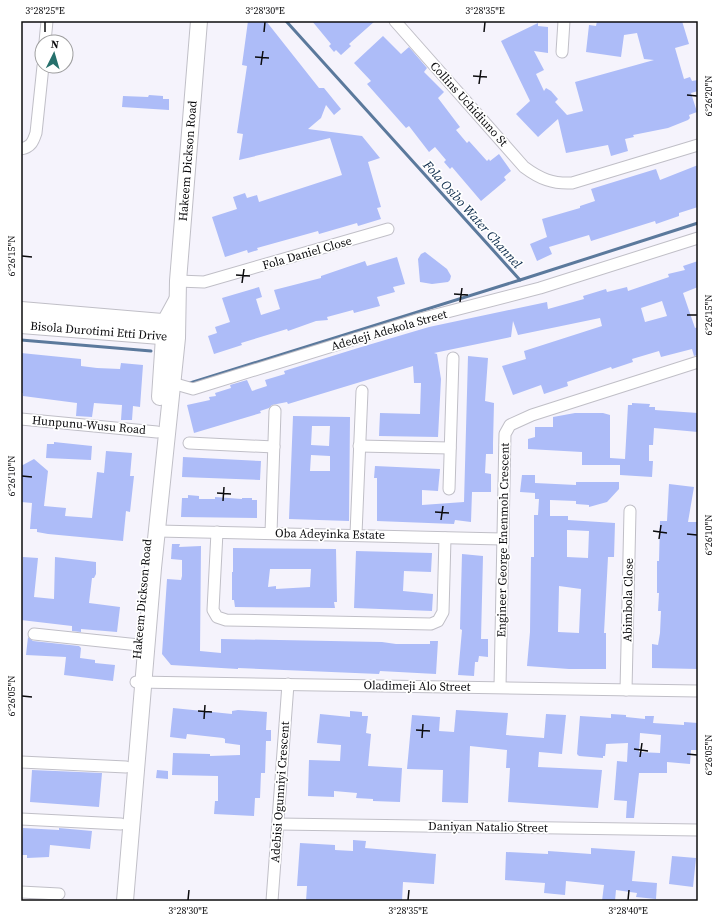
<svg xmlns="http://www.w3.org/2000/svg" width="719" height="922" font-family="'Source Serif 4',serif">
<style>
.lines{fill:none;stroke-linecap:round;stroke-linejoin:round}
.stream{stroke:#5b799c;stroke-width:3}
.building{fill:#adbcf8;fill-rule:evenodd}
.street-casing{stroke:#c0bfc7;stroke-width:13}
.secondary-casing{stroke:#c0bfc7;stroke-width:18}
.street{stroke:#fff;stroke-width:11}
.secondary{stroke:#fff;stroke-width:16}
.ticks{fill:none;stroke:#0c0c0e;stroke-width:1.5}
.labels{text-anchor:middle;stroke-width:3.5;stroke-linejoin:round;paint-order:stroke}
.street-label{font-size:12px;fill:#0c0c0e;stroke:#fff}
.water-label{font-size:13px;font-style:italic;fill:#0b2a4a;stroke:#fff}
.neatline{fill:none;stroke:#0c0c0e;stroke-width:1.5}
.ticks-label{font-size:10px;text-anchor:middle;fill:#0c0c0e}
</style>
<rect width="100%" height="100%" fill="#f5f3fc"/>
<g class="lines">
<g class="stream">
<path d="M286 21 520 280 698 223"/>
<path d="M21 340 151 351"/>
<path d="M190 383 520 280"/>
</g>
</g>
<g class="building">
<path d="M248 21H266L319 88H324L341 109 334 115 326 105 321 118 308 129 362 136 380 158 368 162 381 207 377 208 381 219 358 226 357 223 319 234 318 231 257 248 258 250 248 253 247 250 225 257 212 217 237 209 233 197 245 193 247 198 257 195 259 202 342 175 330 138 239 160 243 134 237 133 247 66 242 65Z"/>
<path d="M312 21H375L349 44 351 46 341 55 336 50 334 52 329 46 331 44Z"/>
<path d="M597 21H682L689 44 675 48 684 79 690 77 692 81 698 80V91L691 93 697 112 689 115 690 118 688 120 668 128 633 135 634 137 625 139 628 151 611 156 608 145 566 153 558 119 538 137 516 114 530 101 501 41 538 23V26L548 27V53L534 51 544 70 536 74 544 91 546 88 551 91 558 99 555 102 567 115 583 111 575 82 654 60 644 59 637 33 624 35 621 57 586 52 589 25 596 26Z"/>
<path d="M383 36 401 54 409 47 427 68 424 72 444 92 438 98 460 127 456 130 467 143 469 141 487 161 489 159 490 161 499 154 511 171 504 177 506 180 481 201 452 167 450 169 444 162 446 160 435 147 429 152 409 126 406 128 367 84 371 81 354 63Z"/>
<path d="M149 95 163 96V99H169V110L122 107 123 96 148 97Z"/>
<path d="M698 165V207L679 213V216L656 224 655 221 591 241 589 235 549 247 552 254 537 261 530 244 547 237 542 219 580 208V206L595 201 591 189 656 169 660 180Z"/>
<path d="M425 252 447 269 451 276 450 280 448 282 432 284 420 282 418 259 421 254Z"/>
<path d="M397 257 405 284 393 287 395 292 377 297 380 306 354 313 353 310 327 317 328 320 316 321 288 331 287 329 241 343 242 345 214 354 208 336 217 333 215 327 230 322 222 298 259 287 262 297 256 299 261 315 280 309 274 290 321 278V276L365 261 367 266Z"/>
<path d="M698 261V287L683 293 695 328 698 327V355L694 356 692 349 661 357 659 351 632 359 633 362 612 369 611 367 567 382 568 386 544 394 541 385 513 395 502 366 526 359 524 351 602 326 600 318 518 335 513 321 511 337 434 353 437 354 441 379 438 437 379 436 380 413 420 414 421 383H414L413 366 288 404 287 402 272 405 269 408 260 411 261 413 194 433 187 405 210 400 209 397 216 396 215 393 231 388 230 385 247 380 252 391 267 386 265 380 285 374 284 371 358 348 429 327 547 302 548 309 584 299 583 296 606 289 607 292 627 287 628 291 669 277 668 274 685 270 683 266ZM662 301 667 316 645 322 641 308Z"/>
<path d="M21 353 81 359V366L97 368 120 369 121 363 143 365 140 407 133 406 132 420H121L122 405 94 403 92 417 76 416 77 403 23 396V393H21Z"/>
<path d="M468 356 488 358 485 401 494 403 493 443V454H486L485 473 491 474V492H472L471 522 455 520 454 524 377 521V478H374L375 466 440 469 438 491 422 490V505L464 502Z"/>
<path d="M632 403 650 404 649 407H655V410L698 413V432L654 428 653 445H649V461H653L652 477 620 475V465H582V452L528 449V439L535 437V427H553V417L575 413H603L610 415V458L625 459 628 405H632Z"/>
<path d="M293 416 350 417 349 521 289 519ZM312 426H330L329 446 311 445ZM311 455 330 456V471H310Z"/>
<path d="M54 442 92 446 91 460 46 458 47 444H54Z"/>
<path d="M106 451 132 453 130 476H134L130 512 126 511 123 541 48 534 37 532V529H30L32 503 21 502V466L34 459 48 471 44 506 66 508 65 516 92 518 97 472 104 473Z"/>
<path d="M183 457 261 461 260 480 182 477Z"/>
<path d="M522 475H535V483L576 485V482H619V489L607 502 589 507V505L576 504V501L550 500V516H568V520L615 523 614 557H608L604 633H606V669H569L527 666 530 632 531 557H534V515H538L539 499H535V493L520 492ZM567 530 589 531 588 558 567 557ZM559 586 581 589 579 633 558 632Z"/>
<path d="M669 484 694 487 688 522H697L696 535H698V669L652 668V644L658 645 660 633 661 611H658L659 593H657V561H659L660 521H667Z"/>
<path d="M188 495 199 496V499H215V497L242 499V498H252V500H257V518L181 517 182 498H188Z"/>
<path d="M172 544H180L179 547 201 546 200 651 221 653V639L382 642 396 644H430V641H438L436 674 380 671 379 674 238 668V669L171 665 162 654 167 579 181 580 182 576V560L171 559Z"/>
<path d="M233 548 336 549 337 602H334L335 608 235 607 234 600H232V572H233ZM270 569H311L310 587 276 589V586L268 587Z"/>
<path d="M356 551 432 553 431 572 404 571 403 591 433 594 432 611 354 608Z"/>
<path d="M462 554 483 556 481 639H488V657L479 656 478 662H475L474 676 458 675 462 630 460 629Z"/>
<path d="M23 557 38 558 34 597 54 599 55 557 96 562V574L94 578H92L89 603 120 607 117 632 81 629V632L72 631V626L21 620Z"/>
<path d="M28 637 33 641 79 646 81 648 80 658 95 660V663L115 665 113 681 64 675 66 657 26 655Z"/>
<path d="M173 708 232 714V711L238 710 267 712 266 730H271V741H266L265 773H261L260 798H255L254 816 214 814 215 801H218V776L172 775 173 753 210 754V756L240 755V745L225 743V739L223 738 187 734 186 739 170 737Z"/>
<path d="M456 710 508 713 506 735 544 738 546 714 566 715 562 754 539 752 538 767 602 770 598 808 508 802 510 768H506L507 750 470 746 468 803 442 802 443 770 407 769 412 715 440 717 439 731 454 732Z"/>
<path d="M350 711 362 712V716H368L366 733 371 734 368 766 402 768 400 802 373 801V799L356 798 357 793 334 791V797L308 796 309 760 340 761 341 745 317 743 320 714 350 717Z"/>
<path d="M611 714 626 715V717L645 719V716H654L653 723 684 725V722L698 723V750H691L690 764 667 762V773H639L634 818H626L627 801 614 800 617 761 627 762 628 743 606 744 605 756H603V758L579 756 577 754 580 716 611 718ZM640 733 661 735 660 753 639 752Z"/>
<path d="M32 770 102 773 99 807 30 802Z"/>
<path d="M157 770 168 771V779L156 778Z"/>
<path d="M23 828 59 830V828L92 831 90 849 50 845 49 857 27 858V855H21Z"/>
<path d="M353 840 366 841 365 848 436 854 434 884 403 882 402 901H306L307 886H297L300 843 335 845V850L353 851Z"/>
<path d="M591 848 635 851 632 881 657 883 656 899 636 897 637 893 616 890 615 901H602L604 885 566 881 565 895 544 893 545 883 505 880 506 852 548 854V851L591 854Z"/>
<path d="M672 856 696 858 693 887 669 884Z"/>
</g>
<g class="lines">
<defs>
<g id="street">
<path d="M395 21 524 167C540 179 553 184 572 183L698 145"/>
<path d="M45 42 47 21"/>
<path d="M562 52 564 21"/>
<path d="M21 149C31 147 33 142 36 133L43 66"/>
<path d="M178 281 204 282 388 229"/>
<path d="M172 383 193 389 420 319 540 288 698 238"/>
<path d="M21 419 157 432"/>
<path d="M189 443 274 447"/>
<path d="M359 446 450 448"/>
<path d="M449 489 453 358"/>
<path d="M158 531 502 539"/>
<path d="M217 532 213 610 217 617 226 620 431 624 438 621 443 612 445 538"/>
<path d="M271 533 275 411"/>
<path d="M356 534 362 391"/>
<path d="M34 634 139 645"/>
<path d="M136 682 698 691"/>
<path d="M500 687 505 434 510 425 532 415 698 362"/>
<path d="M626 690 630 511"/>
<path d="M21 762 126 767"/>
<path d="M21 819 121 824"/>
<path d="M278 824 698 830"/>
<path d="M21 892 59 894"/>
<path d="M272 901 288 684"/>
</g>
<g id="secondary">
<path d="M21 310 174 323"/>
<path id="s1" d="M21 325 173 337"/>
<path d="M160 397 165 322 177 300"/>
<path id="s2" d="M125 901 153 568 177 338 178 281 199 21"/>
</g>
</defs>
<use href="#street" class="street-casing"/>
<use href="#secondary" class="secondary-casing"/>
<use href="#street" class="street"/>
<use href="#secondary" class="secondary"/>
</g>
<path class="ticks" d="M45 32V22M264 32 265 22M484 32 485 22M255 57 269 58M261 65 263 51M473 76 487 77M479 84 481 70M687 95 697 96M22 256 32 257M236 275 250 276M242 283 244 269M454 294 468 295M460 302 462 288M687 315H697M22 476 32 477M217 493 231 494M223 501 224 487M435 512 449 513M441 520 443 506M653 531 667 533M687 534 697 535M659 539 661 525M22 696 32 697M198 711 212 712M204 719 205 705M416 730 430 731M422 738 423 724M634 749 648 751M687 754 697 755M640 757 642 743M188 900 189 890M408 900 409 890M628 900 629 890"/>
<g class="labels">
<g class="street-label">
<text transform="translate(469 104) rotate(48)" y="4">Collins Uchidiuno St</text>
<text dy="4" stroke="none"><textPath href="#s2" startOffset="743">Hakeem Dickson Road</textPath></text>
<text transform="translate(307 253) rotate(-16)" y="4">Fola Daniel Close</text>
<text transform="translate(389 330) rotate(-16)" y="4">Adedeji Adekola Street</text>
<text dy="4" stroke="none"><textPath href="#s1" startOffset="78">Bisola Durotimi Etti Drive</textPath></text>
<text transform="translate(89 425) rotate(5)" y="4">Hunpunu-Wusu Road</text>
<text transform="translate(330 534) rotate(1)" y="4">Oba Adeyinka Estate</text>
<text transform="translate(503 540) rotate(-89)" y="4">Engineer George Enenmoh Crescent</text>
<text transform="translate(142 599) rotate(-85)" y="4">Hakeem Dickson Road</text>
<text transform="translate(628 600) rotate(-89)" y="4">Abimbola Close</text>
<text transform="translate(417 686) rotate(1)" y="4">Oladimeji Alo Street</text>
<text transform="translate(280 792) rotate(-86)" y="4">Adebisi Ogunniyi Crescent</text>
<text transform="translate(488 827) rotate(1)" y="4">Daniyan Natalio Street</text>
</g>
<g class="water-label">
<text transform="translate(473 214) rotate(48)" y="5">Fola Osibo Water Channel</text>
</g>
</g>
<rect width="719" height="922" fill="none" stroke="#ffffff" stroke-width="44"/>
<g transform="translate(54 54) rotate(5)"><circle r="19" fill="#ffffff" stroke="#9e9e9f"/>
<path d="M0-3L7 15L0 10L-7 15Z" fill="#26706c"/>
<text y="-6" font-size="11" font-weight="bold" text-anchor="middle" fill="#0c0c0e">N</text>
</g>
<rect x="22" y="22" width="675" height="878" class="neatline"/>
<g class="ticks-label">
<text x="45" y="14">3°28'25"E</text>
<text x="265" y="14">3°28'30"E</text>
<text x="485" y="14">3°28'35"E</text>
<text transform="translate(708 96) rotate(-90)" y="4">6°26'20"N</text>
<text transform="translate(11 256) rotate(-90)" y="4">6°26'15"N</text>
<text transform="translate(708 315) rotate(-90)" y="4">6°26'15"N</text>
<text transform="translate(11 476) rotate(-90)" y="4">6°26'10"N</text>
<text transform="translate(708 535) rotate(-90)" y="4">6°26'10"N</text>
<text transform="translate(11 696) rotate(-90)" y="4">6°26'05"N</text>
<text transform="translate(708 755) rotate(-90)" y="4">6°26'05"N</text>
<text x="188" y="914">3°28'30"E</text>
<text x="408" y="914">3°28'35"E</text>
<text x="628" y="914">3°28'40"E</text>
</g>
</svg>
